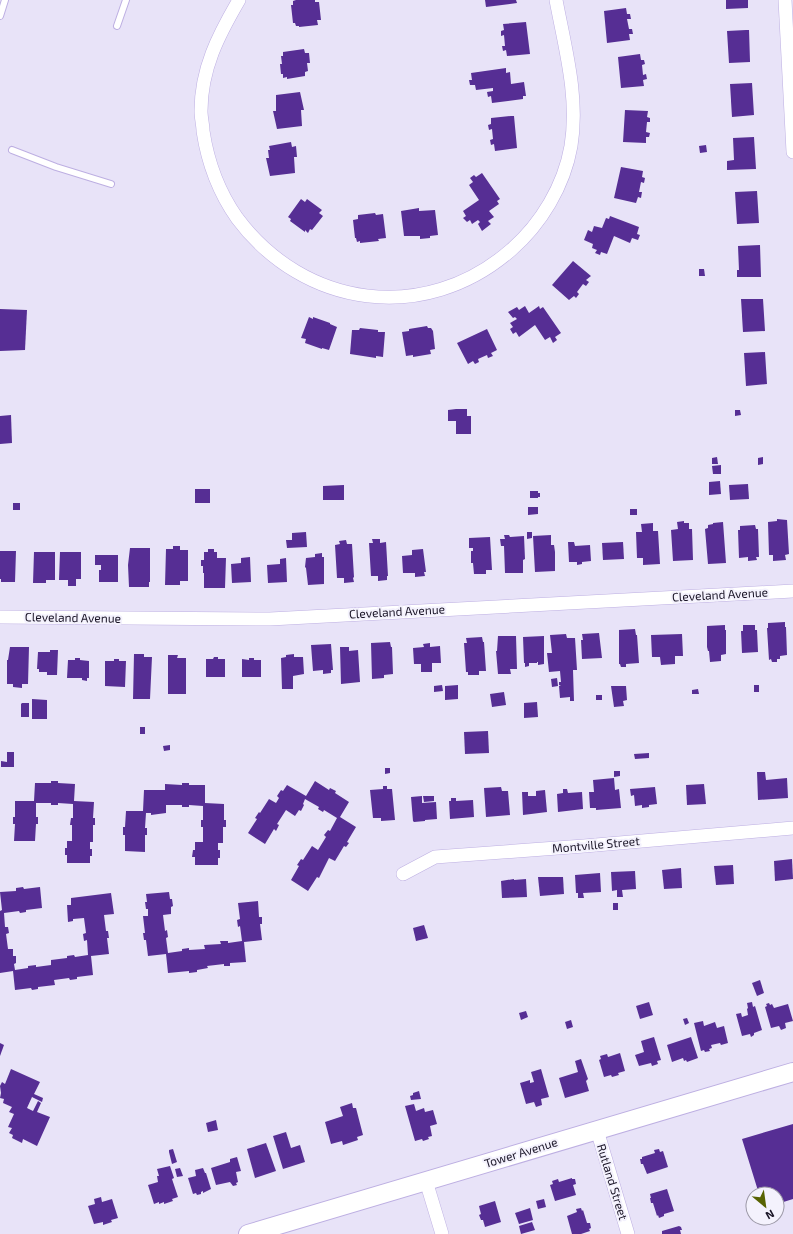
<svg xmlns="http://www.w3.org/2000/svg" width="793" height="1234" font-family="'Exo 2',sans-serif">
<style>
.building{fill:#562e94}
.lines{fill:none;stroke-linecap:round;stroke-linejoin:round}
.service-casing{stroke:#bdafe2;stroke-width:8}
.minor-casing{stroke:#bdafe2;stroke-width:14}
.secondary-casing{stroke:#bdafe2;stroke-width:20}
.service{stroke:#fff;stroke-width:6}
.minor{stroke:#fff;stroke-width:13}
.secondary{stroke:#fff;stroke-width:18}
.labels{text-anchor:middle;stroke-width:4;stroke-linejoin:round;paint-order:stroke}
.street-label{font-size:12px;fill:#191426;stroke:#f4f2fd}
</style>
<rect width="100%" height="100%" fill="#e8e3f8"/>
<g class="building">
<path d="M296 0H315V2H319L321 20H317L318 25 299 27V26H296L295 23H293L291 5H293V1Z"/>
<path d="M485 0H516L517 3 486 7Z"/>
<path d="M726 0H748V8L726 9Z"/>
<path d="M626 8 627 14H630L631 19H627L629 29H632L633 34H629L630 40 607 43 604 11Z"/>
<path d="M526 22 530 54 507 56 506 50 503 51 502 46H505L504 35 501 36V31L504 30 503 24Z"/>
<path d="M746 30H749L750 62 729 63 727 31Z"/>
<path d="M304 49 305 53H309L310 63H307L308 71 305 72V76L287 79V77L283 78V74H281L280 64H282L281 56H283V52Z"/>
<path d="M640 54 641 60H644L645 64 642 65 643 75 646 74 647 79 643 80 644 86 621 88 618 57Z"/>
<path d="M506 68V73L510 72 511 84 524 82 526 96H523V99L492 103 491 96 488 97 487 92 493 91V88L476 90 475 85H470L469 80H472L471 73Z"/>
<path d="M752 83 754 115 732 117 730 84Z"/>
<path d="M300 92 304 110H301L302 126 277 129 273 111H276V95Z"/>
<path d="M625 110 648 111 647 117 650 118V122H647L646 132 650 133 649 137H646V143L623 142Z"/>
<path d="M511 116H514L517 148 495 151 494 144 491 145 490 140 493 139 492 129 489 130 488 125 491 124V118Z"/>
<path d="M754 137 756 169 727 170V161L734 160 733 138Z"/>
<path d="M291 142 292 147 296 146 297 157H294L295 173 270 176 266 158H269L268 150H270L269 146Z"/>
<path d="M706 145 707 152 700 153 699 146Z"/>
<path d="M621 167 643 171 642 177 645 178 644 183 641 182 639 192H642L641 198 638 197 636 203 614 198Z"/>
<path d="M482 173 500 199 497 201 499 204 489 211 494 217 488 221 491 224 482 231 478 224 480 222 478 220 472 224 470 220 467 222 463 218 466 216 463 211 479 200 469 185 473 182 470 178 474 175 476 177Z"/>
<path d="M757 191 759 223 737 224 735 192Z"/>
<path d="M301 199 305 202 307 199 322 210 319 213 323 216 312 230 310 229 308 233 305 230V232L290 221 291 219 288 217Z"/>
<path d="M419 208V211L435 210 438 235 430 236V238L420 239V236H404L401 211Z"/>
<path d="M375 213 376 215 383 214 386 238 378 239 379 241 360 243V241L357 242 356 238H355L353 220 358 219V215Z"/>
<path d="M610 216 639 227 637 234 640 235 638 240 632 238 630 243 614 236 607 254 601 252 600 255 595 253 597 250 592 248 593 244 584 240 588 230 592 232 594 226 602 228 606 218 609 219Z"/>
<path d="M760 245 761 277H737V270H739L738 246Z"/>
<path d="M573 261 591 276 586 280 589 282 586 286 583 284 577 292 579 294 576 298 574 296 569 300 552 285Z"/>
<path d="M699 269H704L705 276H699Z"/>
<path d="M741 299H763L765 331 743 332Z"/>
<path d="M525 306 529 313 539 306 540 309 543 307 561 333 555 337 557 340 553 343 550 337 545 340 535 325 519 337 516 332 513 334 510 329 513 327 510 323 517 319 515 317 513 318 508 312 517 307 519 310Z"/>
<path d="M0 309 27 310 25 350 0 351Z"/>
<path d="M309 317 313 319V317L330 323V324L337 327 329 350 322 348V349L305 343 306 339 301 338Z"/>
<path d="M427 326 428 328H431L433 331 435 349 430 350 431 354 413 357V355L406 356 402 332 409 331V329Z"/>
<path d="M360 328 378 330V332H385L383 357 376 356V358L350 354 352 330H359Z"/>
<path d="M487 329 497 350 491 353 493 356 488 358 487 355 478 359 479 362 475 364 473 361 468 364 457 343Z"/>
<path d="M765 352 767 384 746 386 744 353Z"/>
<path d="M456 409H467V416H471V434H456V421H448V410Z"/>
<path d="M735 410H740L741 415 735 416Z"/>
<path d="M11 415 12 443 0 444V416Z"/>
<path d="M717 457 718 464H712V458Z"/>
<path d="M763 457V464L758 465V458Z"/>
<path d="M721 465V474H713L712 466Z"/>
<path d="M720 481 721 494 709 495V482Z"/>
<path d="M748 484 749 499 730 500 729 485Z"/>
<path d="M344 485V500H323V486Z"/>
<rect x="195" y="489" width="15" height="14"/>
<path d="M530 491H538V493H540V497H538V498H530Z"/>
<rect x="13" y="503" width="7" height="7"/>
<path d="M528 507H538V514L528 515Z"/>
<rect x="630" y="509" width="7" height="6"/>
<path d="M777 519 787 520 789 554 785 555 786 560 773 561V555H769L768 522 777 521Z"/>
<path d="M684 521V523H689V529H692L693 560 673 561 671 530 678 529 677 522Z"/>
<path d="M723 522 726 563 708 564 705 529 708 528V525L713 524V523Z"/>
<path d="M653 523V531H658L660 564 643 565V558H637L636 532H642L641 524Z"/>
<path d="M755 525 756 529H758L759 557H756L757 560 748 561V557L739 558 738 530H740V526Z"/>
<path d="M306 532 307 547 287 548 286 540H292V533Z"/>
<path d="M527 532H532V538L527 539Z"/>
<path d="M504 535H509L510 537 524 536 525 559 523 560V573H505L504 546H501L500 539H505Z"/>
<path d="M551 535V545H554L555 552V571L535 572 533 536Z"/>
<path d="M490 537 492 570H486V574H474L473 563H471V551H473V548H469V538Z"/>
<path d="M372 539H380V543L386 542 388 576H387V580L378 581V576H371L369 543H373Z"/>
<path d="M346 540 347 544H352L354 577 353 578 354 582 344 583V578H337L335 545 340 544 339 541Z"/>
<path d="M568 542H574L575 546 590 545 591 561 582 562V564L577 565V562H569Z"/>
<path d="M623 542 624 559 603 560 602 543Z"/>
<path d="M173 546H180V550H188V581H180V585H165L166 549H173Z"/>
<path d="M130 548H150V582H149V587H129L128 565Z"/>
<path d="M208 549H214V552H217V558H226L225 588H204V573H203V566H201V560H204V552H208Z"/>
<path d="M423 549 426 572H424L425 576 415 577V573H403L402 556 412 555V550Z"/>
<path d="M0 551H16L15 582H1V579H0Z"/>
<path d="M34 552H55V580H46V583H33Z"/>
<path d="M60 552H81V579H76V586H68V580H59Z"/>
<path d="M322 553V557H324V584L308 585 306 568 305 567 306 558 315 557V554Z"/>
<path d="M95 555H118V582H99V570H101V565H95Z"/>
<path d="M250 557 251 582 232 583 231 564 241 563V558Z"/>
<path d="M286 558 287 582 268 583 267 565 280 564V559Z"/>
<path d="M785 622V627H786L787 655 780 656V659H777V662H772L771 659 769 660 767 628H768V623Z"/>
<path d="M725 625V630H726V654L721 655V661L710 662 709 651H708L707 647V626Z"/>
<path d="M743 625H755V630H757L758 652 742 653 741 631H743Z"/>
<path d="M635 629 636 635H637L639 663 626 664V667H621L620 664H619V630Z"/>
<path d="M599 633 602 658 582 659 581 640H583L582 634Z"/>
<path d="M566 634 567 638H575L577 670H573L574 701H570V697L560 698 559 686 561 685H559V682H561L560 671 549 672 547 653H552L550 635Z"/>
<path d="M682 634 683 656H675V664L661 665 660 657H652L651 635Z"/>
<path d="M498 636H516L517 669H510L511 674H498L496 651H497Z"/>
<path d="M544 636V664L538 665V662H537V663H529V666L525 667V663H524L523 637Z"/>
<path d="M482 637 483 642H484L486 671H479V675H468V672H466L464 643H467L466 638Z"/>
<path d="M390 642 391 647H392L393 674 384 675V678L372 679 371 643Z"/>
<path d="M430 643V647L440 646 441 663H432V672H421V664H414L413 648 424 647 423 644Z"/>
<path d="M331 644 333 670H331V673L323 674V670L313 671 311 645Z"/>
<path d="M10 647H29L28 684H22V688L13 687V684H7V660H8Z"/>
<path d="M340 647H349V651L358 650 360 682 341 684Z"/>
<path d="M50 650H58L57 675H47V672H39V669H37L38 652H50Z"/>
<path d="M134 654H144V657H152L150 699H133Z"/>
<path d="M294 654V657H303L304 674 293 676V689H282L281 658 286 657V655Z"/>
<path d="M168 655H178L177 658H186V694H168Z"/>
<path d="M214 657H218V659H225V677H206V659H213Z"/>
<path d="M75 658H80V660L89 661V678H87V681L82 680V678H67L68 660H75Z"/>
<path d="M249 658H254V660H261V677H242V659L249 660Z"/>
<path d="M114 659H119V661H126L125 687 105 686V661H114Z"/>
<path d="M557 678 558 686 552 687 551 679Z"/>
<path d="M442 685 443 691 434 692V686Z"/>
<path d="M458 685V699L445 700V686Z"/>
<rect x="754" y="685" width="5" height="7"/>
<path d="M611 686H626L627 700 623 701 624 706 614 707Z"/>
<path d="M698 689 699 694H692V690Z"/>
<path d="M504 692 506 705 492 707 490 694Z"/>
<rect x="596" y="695" width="6" height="5"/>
<path d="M32 699 47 700V719H32Z"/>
<path d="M537 702 538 717 524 718V703Z"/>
<path d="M22 703H29V717H21V704Z"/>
<rect x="140" y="727" width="5" height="7"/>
<path d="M488 731 489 753 465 754 464 732Z"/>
<path d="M170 745V750L164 751 163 746Z"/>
<path d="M7 752H14V767H1V761L7 762Z"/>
<path d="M649 753V758L635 759 634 754Z"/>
<path d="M385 768H390V773L385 774Z"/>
<path d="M614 771H620V776L614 777Z"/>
<path d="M757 772H765L766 780 787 778 788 798 758 800Z"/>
<path d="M614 778 615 790 619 789 621 808 596 810V808H590L589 792H594L593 780Z"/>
<path d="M51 781H58V783L75 784 74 801 94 802 93 818H95V825H93V842H90V849H92V856H90V863H67V855H65V848H67V841H72V825H70L71 818H73V804L58 803V805H51V803H36V817H38V824H36L35 841H14L15 824H13V817H15V801H34L35 783H51Z"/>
<path d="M315 781 329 790 330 788 336 791 335 793 349 802 340 817 356 827 347 842 349 843 346 847 344 846 335 861 329 858 319 878 317 877 308 891 291 880 299 866 297 865 301 859 303 860 312 846 318 850 326 837 324 835 328 830 330 831 337 818 324 810 323 812 318 809 319 807 305 799 303 804 304 805 301 811 299 810 295 816 286 810 277 824 279 825 276 831 274 829 265 844 248 833 257 819 255 818 259 812 260 813 269 799 276 803 279 798 277 796 281 790 283 791 287 785 306 796Z"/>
<path d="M182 783H189V785H205V803L224 804V820H226V827H223V843H218V850H220V858H218V865H195V857H192L193 850H195V842H203V827H201V820H203V806L189 805V807H182V805H166V813L151 815V813H146L145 828H147V835H145V852L125 851V835H123V827H125L126 811H143L144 790H165V784L182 785Z"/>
<path d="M704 784 706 804 687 805 686 785Z"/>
<path d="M383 786H387V789H392L395 820 381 821V818H373L370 790 383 789Z"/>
<path d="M501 787 502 791H508L510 815 486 817 484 788Z"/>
<path d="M655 787 657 804 649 805V807L642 808V805L635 806 634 795 631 796 630 789Z"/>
<path d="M563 789H567L568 793 582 792 583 809 558 812 557 794 563 793Z"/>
<path d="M545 790 547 812 523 815 522 792H528V796H536V791Z"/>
<path d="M422 796V803L436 802 437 819 425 820V821L414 822 413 821 411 797Z"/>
<path d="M423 796H434V801L424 802Z"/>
<path d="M451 798H456V801L473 800 474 817 450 819 449 801H451Z"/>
<path d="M792 859 793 879 775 881 774 861Z"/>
<path d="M733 865 734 884 716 885 714 866Z"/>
<path d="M681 868 682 888 664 889 662 870Z"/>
<path d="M635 871 636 889 622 890 623 897H617V890L612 891 611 872Z"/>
<path d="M600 873 601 892 583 893 584 898H578V893H576L575 875Z"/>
<path d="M538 877H563L564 894 540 896Z"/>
<path d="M514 879V880L526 879 527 897 502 898 501 881Z"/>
<path d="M23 887 24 889 40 887 42 908 26 910V912L20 913 19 911 4 913 5 927H8L9 933 6 934 8 949H13V956H16V963L14 964 15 970 28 968V966L36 965V967L51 965V960L67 958V956L74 955 75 957 88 955 87 940 84 941 83 934 86 933 84 918 73 919V921L68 922 67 905H71V898L111 893 114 914 104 915 106 931H108L109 938H107L109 954 91 956 93 975 77 977V979L70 980 69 978 54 980 55 985 38 987V989L32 990 31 988 15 990 13 971 0 973V911L2 910 0 892 16 891V888Z"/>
<path d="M169 892 170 899H172L173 906 171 907V914L163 915 165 931 167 930 168 937 166 938 168 953 182 951V949L189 948V950L205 949 204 945 221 944 220 941H228V943L242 941 240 926 238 927 237 920 240 919 238 903 258 901 259 917H262V924H260L262 940 244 942 246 962 230 963V966H224V964L207 966 208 968 197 970V972L189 973V971L168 973 166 954 148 956 146 940H144L143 933H145L143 916H148V909H146L145 902H147L146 894Z"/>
<rect x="613" y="903" width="5" height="7"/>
<path d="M424 925 428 938 416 941 413 928Z"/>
<path d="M760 980 764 993 757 996 752 983Z"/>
<path d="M649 1002 653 1015 640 1019 636 1006Z"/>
<path d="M752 1002 753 1007 755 1006 762 1030 754 1033V1035L751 1037 750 1034 742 1036 736 1014 741 1013 742 1017 748 1015 747 1009 748 1008 747 1003Z"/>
<path d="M769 1003 770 1005 772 1004 774 1008 788 1004 793 1021 785 1023 786 1028 781 1030 779 1026 771 1028 765 1007 767 1006 766 1004Z"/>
<path d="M526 1011 528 1017 521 1020 519 1013Z"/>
<path d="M687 1018 689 1023 685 1025 683 1019Z"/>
<path d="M571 1020 573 1027 567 1029 565 1022Z"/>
<path d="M703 1021 704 1026 715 1022 717 1028 724 1026 728 1043 721 1045 720 1043 711 1045 712 1048 709 1049 710 1051 705 1052 704 1050 701 1051 694 1023Z"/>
<path d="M654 1037 661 1060 657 1061 658 1064 652 1066 651 1063 639 1066 635 1055 644 1052 641 1041Z"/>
<path d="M691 1037 698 1058 687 1062 686 1060 684 1061 683 1058 672 1062 667 1045Z"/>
<path d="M0 1043 4 1045 0 1056Z"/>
<path d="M620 1053 625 1071 618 1073 619 1075 612 1077 611 1075 604 1077 599 1060 601 1059 600 1056 607 1054 608 1057Z"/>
<path d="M581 1059 588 1079 586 1081 589 1091 565 1098 559 1078 578 1072 575 1061Z"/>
<path d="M11 1069 40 1082 34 1094 43 1098 42 1102 32 1097 27 1108 33 1111 38 1101 41 1103 37 1112 50 1117 37 1146 23 1139 22 1143 12 1138 13 1135 9 1133 12 1128 8 1127 14 1114 9 1112 12 1107 3 1103 4 1099 0 1098 1 1093 0 1086 2 1082 5 1084Z"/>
<path d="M541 1069 549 1097 541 1099 542 1105 536 1107 534 1102 526 1104 520 1083 530 1080V1083L534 1082 531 1072Z"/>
<path d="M419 1091 421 1099 411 1100 410 1096 413 1095V1093Z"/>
<path d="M352 1103 353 1108H356L363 1135 357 1137 358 1140 343 1145 342 1141 331 1144 325 1122 343 1116 340 1107Z"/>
<path d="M414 1104 416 1111 424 1108 425 1112 433 1110 437 1124 430 1126 432 1136 428 1137 429 1139 423 1141 422 1139 415 1141 405 1106Z"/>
<path d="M216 1120 218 1130 208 1132 206 1123Z"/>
<path d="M793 1124V1199L777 1204V1194H759L742 1139Z"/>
<path d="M286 1132 291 1148 300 1145 305 1162 283 1169 273 1136Z"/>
<path d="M266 1143 276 1171 255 1178 247 1149Z"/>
<path d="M173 1149 177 1162 172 1164 169 1152V1150Z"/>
<path d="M659 1149 660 1152 663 1151 668 1167 647 1174 643 1164H641L640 1159H642V1157L655 1153 654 1150Z"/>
<path d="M237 1157 241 1171 236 1172 238 1182 236 1183 237 1185 233 1186 230 1182 216 1185 211 1168 230 1162V1159Z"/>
<path d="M170 1166 174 1178 172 1179 178 1197 172 1199 173 1201 164 1204V1202L159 1204V1202L154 1204 148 1185 158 1182 157 1176H159L157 1169Z"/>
<path d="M180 1168 183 1176 177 1177 175 1169Z"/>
<path d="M203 1168 205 1173H206L211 1189 203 1193V1191L201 1192V1194L197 1195 196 1193 193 1194 188 1178 196 1176 195 1170Z"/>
<path d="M572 1178V1179H575L576 1184 573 1185 576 1195 555 1201 550 1185 553 1184 552 1181 558 1179 559 1182Z"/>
<path d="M667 1189 674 1211 664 1214V1216L659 1218 658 1215 657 1216 653 1203H651L650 1198H651L650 1194Z"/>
<path d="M101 1197 102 1202 112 1199 118 1218 111 1220 112 1222 103 1225V1222L94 1224 88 1206 95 1204 94 1199Z"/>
<path d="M544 1199 546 1207 538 1209 536 1201Z"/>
<path d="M495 1201 501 1222 485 1227 483 1220H481L479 1215 481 1214 479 1206Z"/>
<path d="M530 1208 533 1220 519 1224 515 1213Z"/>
<path d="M581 1208 582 1211 583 1210 587 1223H590L591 1228 589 1229 590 1231 581 1234H572L567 1216 577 1212 576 1209Z"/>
<path d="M532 1222 535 1230 521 1234 519 1226Z"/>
<path d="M679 1226 681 1227 682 1230H680L681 1234H662V1231Z"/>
</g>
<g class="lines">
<defs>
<g id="service">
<path d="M0 16 5 0"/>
<path d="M117 26 126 0"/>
<path d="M12 150 56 167 111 184"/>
</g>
<g id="minor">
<path d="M239 0C218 36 201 69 201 111 201 118 203 125 203 131 208 164 218 191 237 218 304 308 425 325 511 250 541 224 564 186 571 146 579 97 565 48 556 0"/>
<path d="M785 0 793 152"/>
<path d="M0 617 270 619 793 591"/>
<path d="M403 874 435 857 584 846 793 828"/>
<path d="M597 1130 628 1234"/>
<path d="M426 1181 442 1234"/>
</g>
<path id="secondary" d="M248 1234 793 1072"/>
</defs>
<use href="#service" class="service-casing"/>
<use href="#minor" class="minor-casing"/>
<use href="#secondary" class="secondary-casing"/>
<use href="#service" class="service"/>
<use href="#minor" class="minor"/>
<use href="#secondary" class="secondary"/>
</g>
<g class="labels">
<g class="street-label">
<text transform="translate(720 595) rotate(-3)" y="4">Cleveland Avenue</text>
<text transform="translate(397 612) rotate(-3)" y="4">Cleveland Avenue</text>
<text transform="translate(73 618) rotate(1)" y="4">Cleveland Avenue</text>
<text transform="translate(596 845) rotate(-5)" y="4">Montville Street</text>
<text transform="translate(521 1153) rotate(-17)" y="4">Tower Avenue</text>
<text transform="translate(612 1182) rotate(73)" y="4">Rutland Street</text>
</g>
</g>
<g transform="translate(765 1206) rotate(151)"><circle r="19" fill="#f4f2fd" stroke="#9c99a7"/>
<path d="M0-3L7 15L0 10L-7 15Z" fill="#586303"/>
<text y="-6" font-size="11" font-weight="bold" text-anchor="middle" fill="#191426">N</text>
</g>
</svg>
